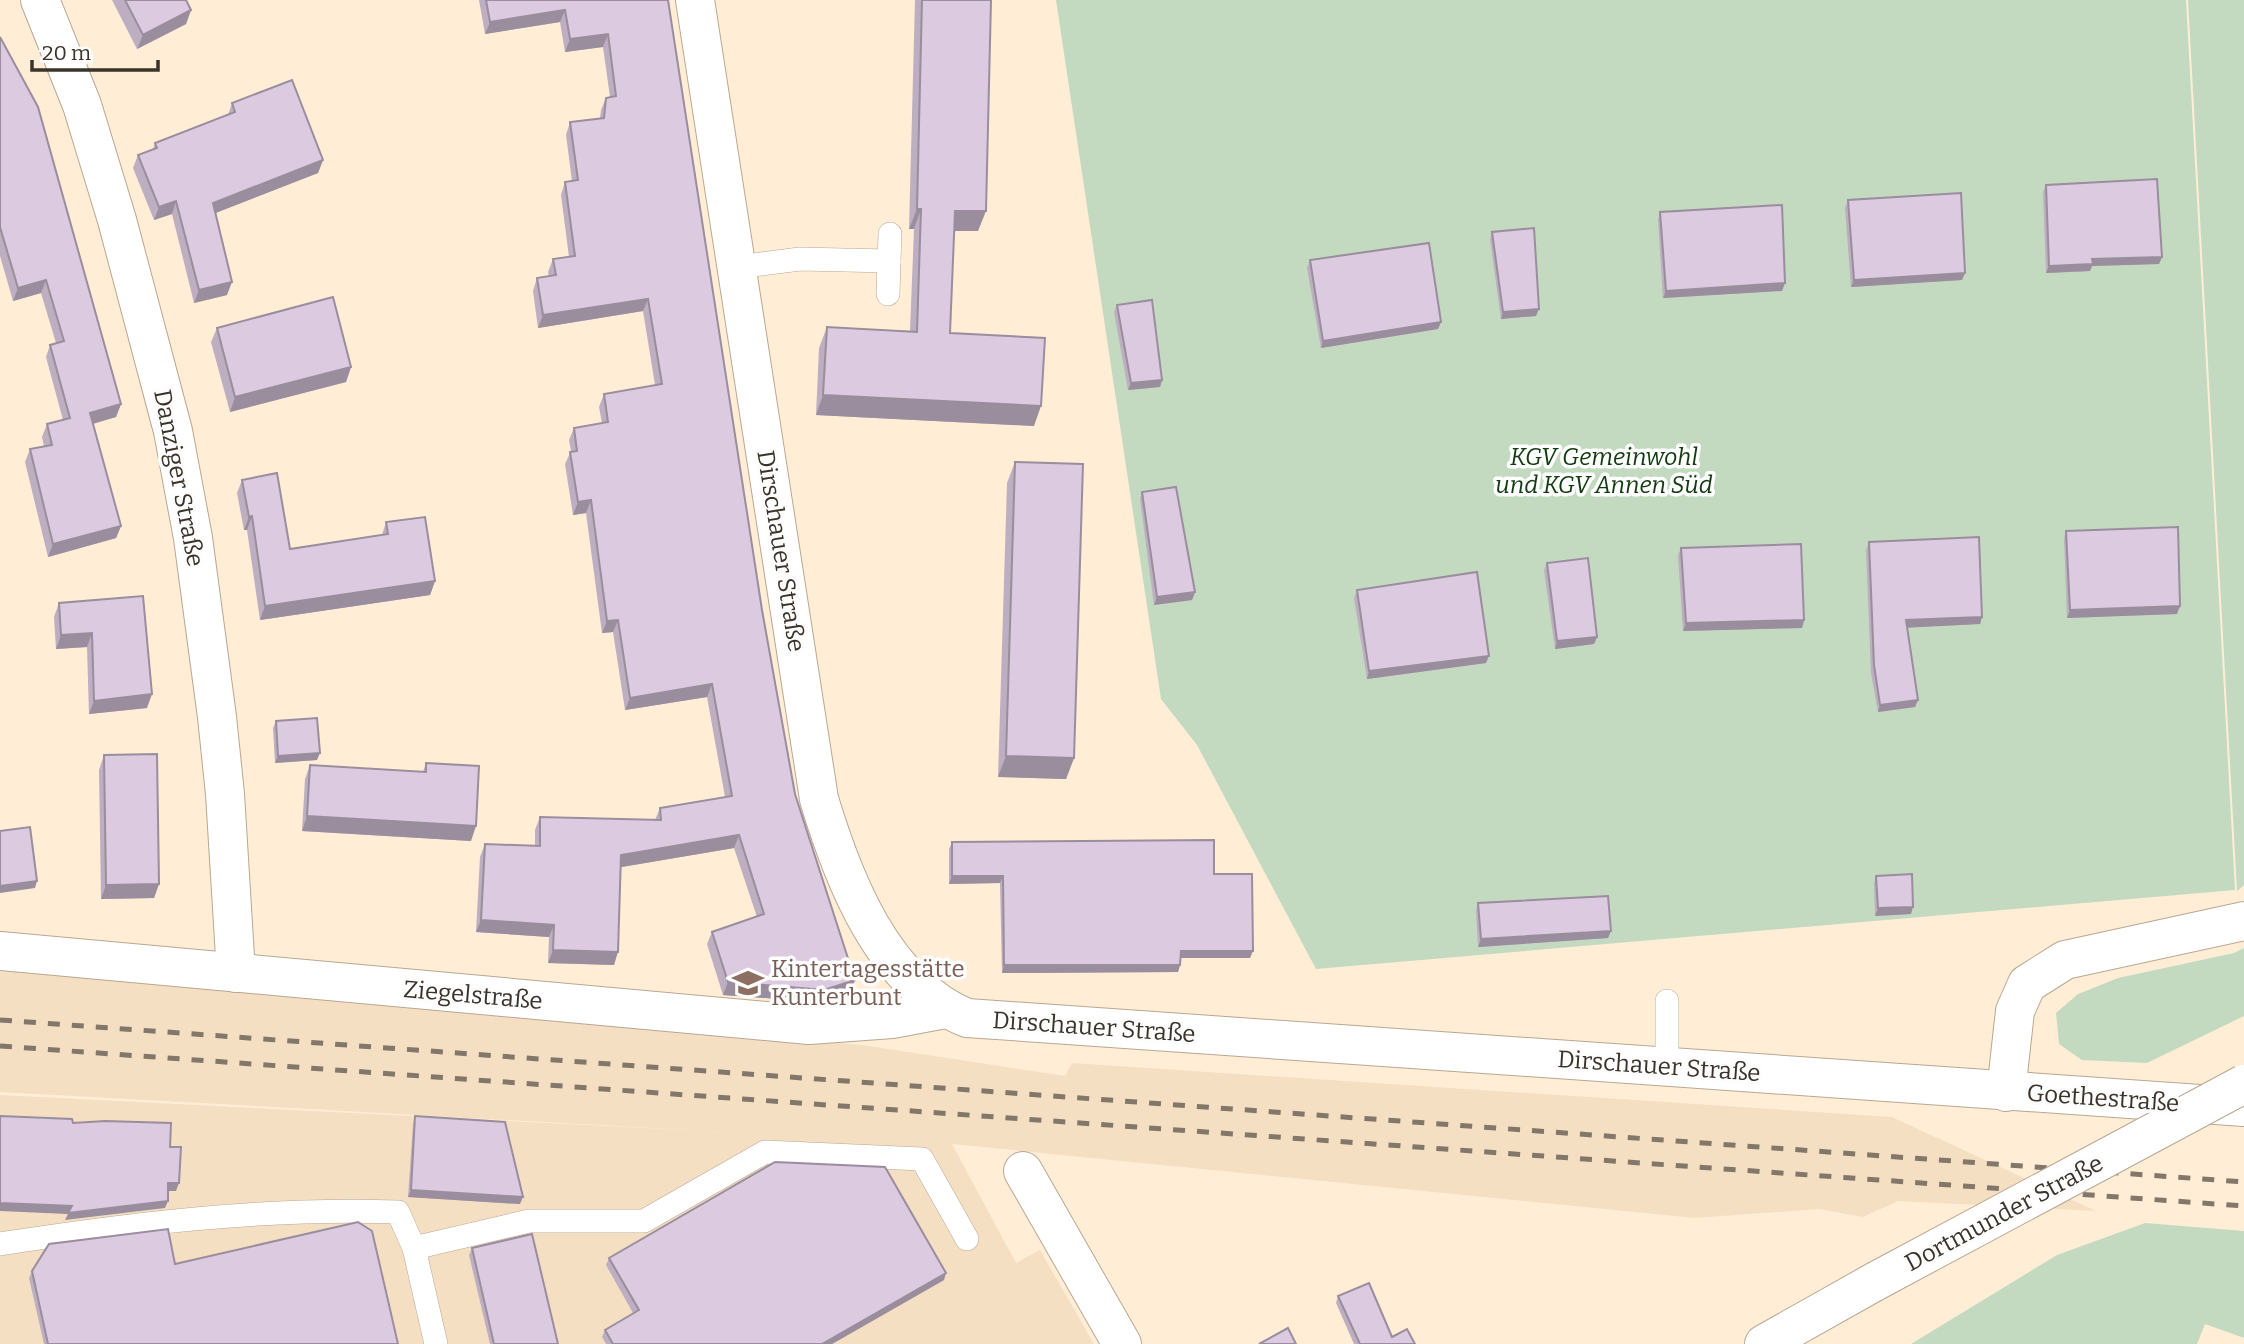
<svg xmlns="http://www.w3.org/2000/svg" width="2244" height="1344" font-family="Bitter,serif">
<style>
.built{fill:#f5dfc3}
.green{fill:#c3dac1}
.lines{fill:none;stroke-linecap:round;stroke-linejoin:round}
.service-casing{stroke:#b8a792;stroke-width:24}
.minor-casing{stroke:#b8a792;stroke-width:40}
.secondary-casing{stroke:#b8a792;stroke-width:40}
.service{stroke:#fff;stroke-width:23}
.minor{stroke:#fff;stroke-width:38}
.secondary{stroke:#fff;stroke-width:38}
.rail{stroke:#827769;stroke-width:5;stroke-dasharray:12 12;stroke-linecap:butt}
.secondary-bridge-casing{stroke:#b8a792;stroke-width:40;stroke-linecap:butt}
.secondary-bridge{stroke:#fff;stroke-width:38}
.wall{fill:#bdaec1}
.shaded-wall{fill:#9a8d9d}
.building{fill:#dccae0;stroke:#9a8d9d;stroke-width:2}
.labels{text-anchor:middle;stroke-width:7;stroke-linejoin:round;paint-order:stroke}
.park-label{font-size:24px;font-style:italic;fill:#133a11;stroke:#fdfdfd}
.street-label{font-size:24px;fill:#3a332a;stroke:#fdfdfd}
.education-label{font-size:24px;fill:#785e54;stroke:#fdfdfd;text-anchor:start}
</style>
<rect width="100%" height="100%" fill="#ffedd6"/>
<path class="built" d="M0 968 541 1013 869 1046 1065 1076 1072 1063 1892 1117 2096 1211 1898 1201 1863 1217 1819 1209 1694 1218 952 1144 1016 1263 1040 1250 1094 1344H0V1095L725 1132 0 1092Z"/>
<g class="green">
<path d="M1056 0H2186L2235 890 1316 969 1197 745 1161 699Z"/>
<path d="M2188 0H2244V885L2237 891Z"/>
<path d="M2244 948V1016L2147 1063 2082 1060 2059 1044 2056 1013 2078 994 2118 978 2234 953Z"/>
<path d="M2145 1223 2244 1231V1338L2205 1324 2197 1344H1911L2057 1255Z"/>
</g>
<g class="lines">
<defs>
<g id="service">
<path d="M737 267 800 259 889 261 890 234"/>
<path d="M888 294 889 261"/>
<path d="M1667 1001V1067"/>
<path d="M0 1244C129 1224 267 1207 398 1212L414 1248"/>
<path d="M436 1344 414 1248 529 1221H644L765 1152 922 1159 967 1239"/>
</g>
<g id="minor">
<path d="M40 0 82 105 117 220 173 431 193 538 217 717 225 794 236 973"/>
<path d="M695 0 819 799C843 879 883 984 967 1018L2244 1107"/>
<path d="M0 951 809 1025 892 1019 945 1009"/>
<path d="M2006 1092 2015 1011 2027 984 2065 960 2244 921"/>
<path d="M1023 1171 1122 1344"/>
</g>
<path id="secondary" d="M1764 1344 1876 1281"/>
</defs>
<use href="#service" class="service-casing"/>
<use href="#minor" class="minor-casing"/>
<use href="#secondary" class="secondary-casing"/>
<use href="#service" class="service"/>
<use href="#minor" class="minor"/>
<use href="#secondary" class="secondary"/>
<g class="rail">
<path d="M0 1020 2244 1182"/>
<path d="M0 1046 2244 1206"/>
</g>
<defs>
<path id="secondary-bridge" d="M1876 1281 2244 1084"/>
</defs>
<use href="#secondary-bridge" class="secondary-bridge-casing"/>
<use href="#secondary-bridge" class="secondary-bridge"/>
</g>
<g class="wall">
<path d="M112 0H186L191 10 186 24 137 49Z"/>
<path d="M479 0H668L762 610 795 794 855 980 850 992 819 1002 723 995 707 944 712 932 757 917 734 848 621 867 614 965 548 963 549 937 476 932 480 857 485 844 535 846V830L540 817 655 820 660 808 725 797 707 697 625 710 613 632 602 633 586 513 573 515 565 464 571 451 569 440 574 428 602 423 599 407 604 394 655 385 643 311 538 328 533 291 537 278 549 276 548 272 553 259 569 257 561 195 565 182 572 181 566 135 570 122 600 118 601 110 606 98 610 97 603 47 565 52 560 22 485 34Z"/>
<path d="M915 0H991L978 231H954L950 333 1034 426 816 415 819 348 827 327 910 331 914 229H909Z"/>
<path d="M0 37 121 404 116 417 93 423 121 526 116 538 48 557 25 462 30 449 44 446 42 437 47 424 63 420 46 357 50 345 56 343 41 293 13 301 0 256Z"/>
<path d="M232 103 323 160 318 173 215 213 227 295 194 303 172 214 154 220 133 168 138 155 153 149 155 143 228 115Z"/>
<path d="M2046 185 2162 257 2159 264 2092 266 2090 271 2046 273 2043 192Z"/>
<path d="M1848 200 1962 280 1851 287 1845 208Z"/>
<path d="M1660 212 1782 291 1663 298 1658 219Z"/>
<path d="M1492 232 1536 316 1501 319 1490 239Z"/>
<path d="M1310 260 1441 322 1438 329 1321 348 1307 268Z"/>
<path d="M1117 305 1162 380 1160 387 1128 390 1114 312Z"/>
<path d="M217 328 351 367 346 382 230 412 211 342Z"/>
<path d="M1015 462 1074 758 1066 779 998 777 1007 483Z"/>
<path d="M242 480 290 549 382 535 386 522 435 581 430 595 260 620 247 530H244L237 493Z"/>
<path d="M1142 492 1195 592 1192 600 1154 605 1140 499Z"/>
<path d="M2066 531 2177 614 2067 618 2064 538Z"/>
<path d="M1869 542 1982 617 1980 624 1907 627 1918 700 1915 707 1878 712 1871 673 1866 550Z"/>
<path d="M1681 548 1804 620 1802 628 1683 631 1678 555Z"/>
<path d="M1547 563 1597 637 1594 644 1555 649 1544 570Z"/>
<path d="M1357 590 1486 663 1367 679 1354 598Z"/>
<path d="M143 596 147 708 89 714 87 647 56 649 54 617 59 603Z"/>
<path d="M276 721 317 760 275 763 273 728Z"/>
<path d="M104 755 159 884 154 898 101 899 99 770Z"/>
<path d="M426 763 471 841 302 831 305 779 310 765 423 772Z"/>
<path d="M952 842 1214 874 1250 958H1180V965L1178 972 1002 973 1000 883 949 884V849Z"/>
<path d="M1876 876 1911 914 1875 916 1874 883Z"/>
<path d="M1478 903 1608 938 1478 947 1476 910Z"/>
<path d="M415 1116 520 1204 408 1197 413 1124Z"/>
<path d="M472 1248 558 1344H490L469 1255Z"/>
<path d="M609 1258 944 1280 832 1344H606L602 1337 605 1330 633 1313 606 1265Z"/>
<path d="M175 1264 398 1344H44L29 1278 32 1271Z"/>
<path d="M1338 1296 1392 1337 1415 1344H1354L1336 1303Z"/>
</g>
<g class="shaded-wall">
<path d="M191 10 186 24 137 49 143 35Z"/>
<path d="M565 10 560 22 485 34 490 22Z"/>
<path d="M608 34 603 47 565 52 570 39Z"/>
<path d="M323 160 318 173 208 216 213 203Z"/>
<path d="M176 201 172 214 154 220 159 207Z"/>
<path d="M917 209H921L914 229H909Z"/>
<path d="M955 211H986L978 231H948Z"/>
<path d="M2162 257 2159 264 2092 266 2090 271 2046 273 2049 266 2092 259Z"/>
<path d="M1965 273 1962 280 1851 287 1854 280Z"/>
<path d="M46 280 41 293 13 301 18 288Z"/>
<path d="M232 282 227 295 194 303 199 290Z"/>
<path d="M1785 283 1782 291 1663 298 1666 291Z"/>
<path d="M648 299 643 311 538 328 543 315Z"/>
<path d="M1539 309 1536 316 1501 319 1503 312Z"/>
<path d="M1441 322 1438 329 1321 348 1323 341Z"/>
<path d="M351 367 346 382 230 412 235 397Z"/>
<path d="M1162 380 1160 387 1128 390 1131 383Z"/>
<path d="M823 395 1041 406 1034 426 816 415Z"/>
<path d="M121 404 116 417 86 426 90 413Z"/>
<path d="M591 500 586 513 573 515 578 502Z"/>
<path d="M252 516 247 530H244L249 517Z"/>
<path d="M121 526 116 538 48 557 53 544Z"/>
<path d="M435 581 430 595 260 620 265 606Z"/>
<path d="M1195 592 1192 600 1154 605 1157 597Z"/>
<path d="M2180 606 2177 614 2067 618 2070 610Z"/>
<path d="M1982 617 1980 624 1903 628 1906 620Z"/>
<path d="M618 620 613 632 602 633 607 621Z"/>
<path d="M1804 620 1802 628 1683 631 1686 623Z"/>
<path d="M92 633 87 647 56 649 61 635Z"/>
<path d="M1597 637 1594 644 1555 649 1557 641Z"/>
<path d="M1489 656 1486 663 1367 679 1369 671Z"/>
<path d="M712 684 707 697 625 710 630 698Z"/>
<path d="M152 694 147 708 89 714 94 701Z"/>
<path d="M1918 700 1915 707 1878 712 1880 705Z"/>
<path d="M320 753 317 760 275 763 278 756Z"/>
<path d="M1006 756 1074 758 1066 779 998 777Z"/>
<path d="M307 816 476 826 471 841 302 831Z"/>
<path d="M739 835 734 848 616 868 621 855Z"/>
<path d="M952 876H1003L1000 883 949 884Z"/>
<path d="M37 881 35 888 0 893V886Z"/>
<path d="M159 884 154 898 101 899 106 885Z"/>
<path d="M1913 907 1911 914 1875 916 1878 908Z"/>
<path d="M481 920 554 925 549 937 476 932Z"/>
<path d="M1611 931 1608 938 1478 947 1481 939Z"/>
<path d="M553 950 618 952 614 965 548 963Z"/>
<path d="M1181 951H1253L1250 958H1178Z"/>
<path d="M1004 965H1180L1178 972 1002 973Z"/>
<path d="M855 980 850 992 819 1002 723 995 728 982Z"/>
<path d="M168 1183H179L176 1191H166Z"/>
<path d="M411 1190 523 1197 520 1204 408 1197Z"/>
<path d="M168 1201 165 1208 65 1220 68 1214 0 1211V1203L72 1206Z"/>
<path d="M946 1273 944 1280 832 1344H822Z"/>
</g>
<g class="building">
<path d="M125 0H186L191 10 143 35Z"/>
<path d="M486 0H668L762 610 795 794 855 980 824 990 728 982 712 932 764 914 739 835 621 855 618 952 553 950 554 925 481 920 485 844 540 846V817L661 820 660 808 732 796 712 684 630 698 618 620 607 621 591 500 578 502 570 452 577 451 574 428 608 422 604 394 662 384 648 299 543 315 537 278 556 275 553 259 575 256 565 182 578 180 570 122 604 118 606 98 616 96 608 34 570 39 565 10 490 22Z"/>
<path d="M922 0H991L986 211H955L950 333 1045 338 1041 406 823 395 827 327 917 332 921 209H917Z"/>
<path d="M0 37 38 107 121 404 90 413 121 526 53 544 30 449 52 445 47 424 70 418 50 345 64 341 46 280 18 288 0 227Z"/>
<path d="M292 80 323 160 213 203 232 282 199 290 176 201 159 207 138 155 157 148 155 143 235 112 232 103Z"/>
<path d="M2157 179 2162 257 2092 259 2093 264 2049 266 2046 185Z"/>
<path d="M1961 193 1965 273 1854 280 1848 200Z"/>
<path d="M1782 205 1785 283 1666 291 1660 212Z"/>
<path d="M1534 228 1539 309 1503 312 1492 232Z"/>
<path d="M1429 243 1441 322 1323 341 1310 260Z"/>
<path d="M333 297 351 367 235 397 217 328Z"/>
<path d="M1152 300 1162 380 1131 383 1117 305Z"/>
<path d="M1015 462 1083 464 1074 758 1006 756Z"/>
<path d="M277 473 290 549 388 534 386 522 425 517 435 581 265 606 252 516 249 517 242 480Z"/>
<path d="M1176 487 1195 592 1157 597 1142 492Z"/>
<path d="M2178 527 2180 606 2070 610 2066 531Z"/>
<path d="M1979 537 1982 617 1906 620 1918 700 1880 705 1874 665 1869 542Z"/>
<path d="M1801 544 1804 620 1686 623 1681 548Z"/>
<path d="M1588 558 1597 637 1557 641 1547 563Z"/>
<path d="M1477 572 1489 656 1369 671 1357 590Z"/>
<path d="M143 596 152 694 94 701 92 633 61 635 59 603Z"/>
<path d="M317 718 320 753 278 756 276 721Z"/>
<path d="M157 754 159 884 106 885 104 755Z"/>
<path d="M426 763 479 766 476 826 307 816 310 765 426 772Z"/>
<path d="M30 827 37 881 0 886V831Z"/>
<path d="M1214 840V874H1252L1253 951H1181L1180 965H1004L1003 876H952V842Z"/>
<path d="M1912 874 1913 907 1878 908 1876 876Z"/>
<path d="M1608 896 1611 931 1481 939 1478 903Z"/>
<path d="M0 1116 72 1119 73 1123 105 1121 171 1123 170 1147H181L179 1183H168V1201L68 1213 72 1206 0 1203Z"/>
<path d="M415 1116 505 1122 523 1197 411 1190Z"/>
<path d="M775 1162 885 1167 946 1273 822 1344H613L605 1330 639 1310 609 1258Z"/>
<path d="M358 1222 372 1231 398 1344H48L32 1271 49 1244 168 1229 175 1264Z"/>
<path d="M532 1234 558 1344H494L472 1248Z"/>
<path d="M1369 1283 1392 1337 1407 1329 1415 1344H1360L1338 1296Z"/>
<path d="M1288 1328 1296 1344H1259Z"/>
</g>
<defs>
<symbol id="school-bare" viewBox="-9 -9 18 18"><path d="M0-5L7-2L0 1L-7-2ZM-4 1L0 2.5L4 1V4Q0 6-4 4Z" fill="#8d6e63" stroke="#fdfdfd" stroke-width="2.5" paint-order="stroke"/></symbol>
</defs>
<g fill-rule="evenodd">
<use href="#school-bare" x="726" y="961" width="44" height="44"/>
</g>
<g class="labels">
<g class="park-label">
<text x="1604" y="465">KGV Gemeinwohl<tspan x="1604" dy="28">und KGV Annen Süd</tspan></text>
</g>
<g class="street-label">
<text transform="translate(179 478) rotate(79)" y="8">Danziger Straße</text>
<text transform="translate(781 551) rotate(81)" y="8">Dirschauer Straße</text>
<text transform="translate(473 995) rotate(5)" y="8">Ziegelstraße</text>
<text transform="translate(1094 1027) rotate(4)" y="8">Dirschauer Straße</text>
<text transform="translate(1659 1066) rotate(4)" y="8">Dirschauer Straße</text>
<text transform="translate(2103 1098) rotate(4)" y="8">Goethestraße</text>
<text transform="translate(2004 1213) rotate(-28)" y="8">Dortmunder Straße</text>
</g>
<g class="education-label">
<text x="771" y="977">Kintertagesstätte<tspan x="771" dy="28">Kunterbunt</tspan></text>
</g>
</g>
<path d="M32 60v10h126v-10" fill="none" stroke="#3a332a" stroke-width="3.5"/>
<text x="42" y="60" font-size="21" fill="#3a332a" stroke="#fdfdfd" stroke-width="5" paint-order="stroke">20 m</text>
</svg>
